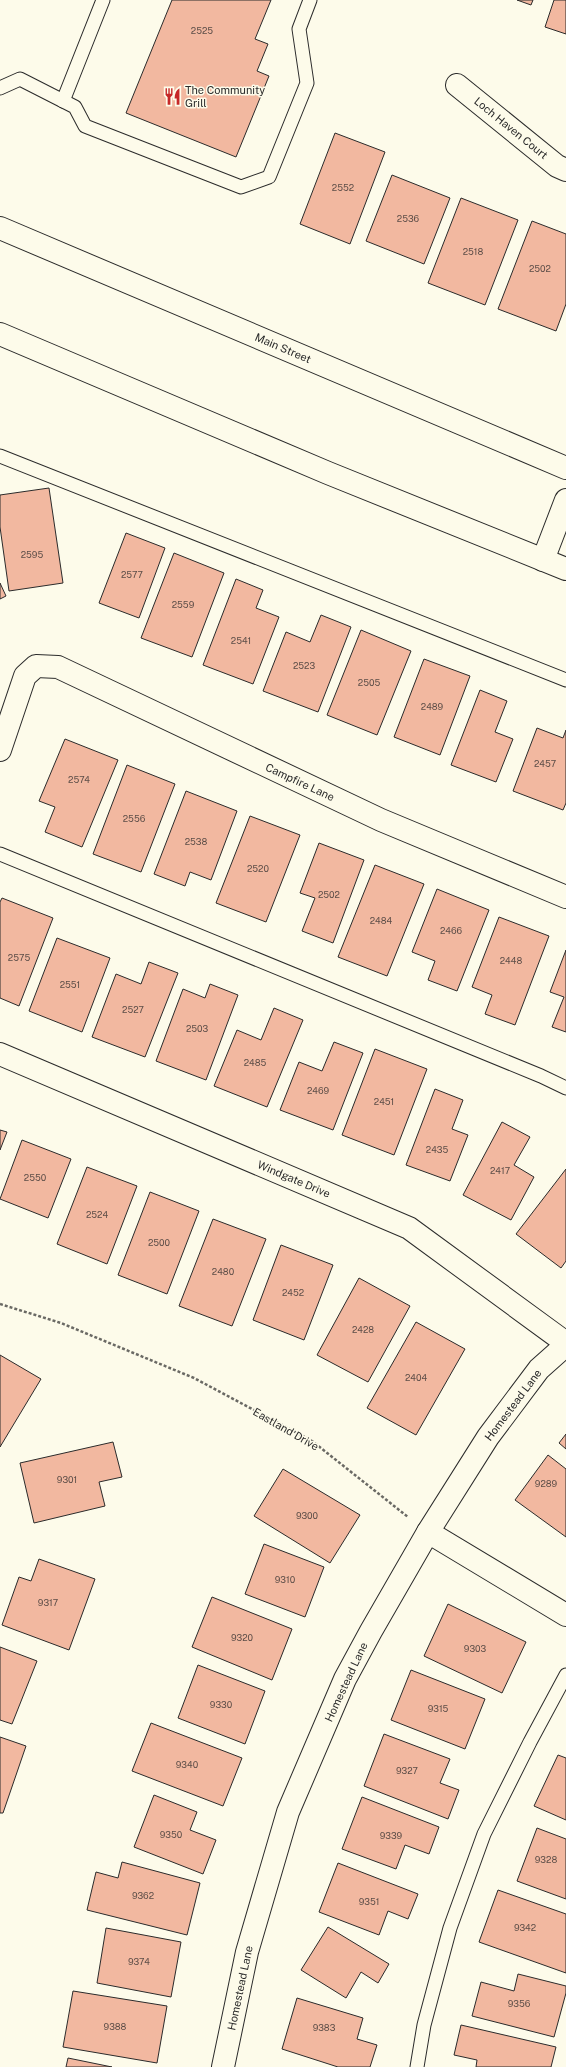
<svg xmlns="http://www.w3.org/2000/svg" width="566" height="2067" font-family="'Public Sans',sans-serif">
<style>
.building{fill:#f2b8a0;stroke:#2b2b2b}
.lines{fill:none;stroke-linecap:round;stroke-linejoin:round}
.lane-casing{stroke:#2b2b2b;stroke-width:15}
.street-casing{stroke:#2b2b2b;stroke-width:24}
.secondary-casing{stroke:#2b2b2b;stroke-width:24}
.path{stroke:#6a6964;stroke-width:2.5;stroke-dasharray:3 2;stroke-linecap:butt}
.lane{stroke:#fdfbea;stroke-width:13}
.street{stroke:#fdfbea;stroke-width:22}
.secondary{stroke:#fdfbea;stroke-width:22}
.labels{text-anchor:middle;stroke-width:3;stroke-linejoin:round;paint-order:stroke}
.number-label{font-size:9px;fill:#5d4e48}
.poi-label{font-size:11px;fill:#2b2b2b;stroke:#fdfbea;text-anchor:start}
.street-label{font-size:11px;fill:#2b2b2b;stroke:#fdfbea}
</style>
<rect width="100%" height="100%" fill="#fdfbea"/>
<g class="building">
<path d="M172 0H271L255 39 268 44 257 71 269 76 236 157 126 113Z"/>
<path d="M517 0H533L531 5Z"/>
<path d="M554 0H566V34L545 27Z"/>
<path d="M335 133 385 152 350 244 300 224Z"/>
<path d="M392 175 450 198 424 264 366 241Z"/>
<path d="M461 198 518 220 485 305 428 283Z"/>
<path d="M532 221 566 234V304L556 331 498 309Z"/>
<path d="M49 488 63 583 9 591 0 527V495Z"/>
<path d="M126 533 165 548 139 618 99 603Z"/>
<path d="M174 553 224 573 192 657 141 638Z"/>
<path d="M236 579 263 590 256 608 279 617 253 684 203 665Z"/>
<path d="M0 583 6 596 0 599Z"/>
<path d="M321 615 351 627 318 712 263 691 286 632 310 642Z"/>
<path d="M361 630 411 651 377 735 327 715Z"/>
<path d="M424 659 470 676 440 755 394 737Z"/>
<path d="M480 690 507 701 495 732 513 739 496 782 451 765Z"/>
<path d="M537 728 563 738 566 730V803L563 810 513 791Z"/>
<path d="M65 739 118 760 82 847 45 832 55 807 39 801Z"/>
<path d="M127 765 175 784 141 872 93 854Z"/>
<path d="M186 791 237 811 211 880 190 872 185 886 154 874Z"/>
<path d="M250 816 300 835 266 922 216 903Z"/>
<path d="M319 843 364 860 333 943 302 931 315 898 300 893Z"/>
<path d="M375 865 424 884 387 976 338 957Z"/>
<path d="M437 889 489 910 457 991 428 980 435 961 412 952Z"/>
<path d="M2 898 53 918 19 1006 0 998V902Z"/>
<path d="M499 917 549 936 515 1025 485 1014 492 995 472 987Z"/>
<path d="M57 938 110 958 82 1032 29 1011Z"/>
<path d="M566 950V1032L552 1027 564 997 550 992Z"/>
<path d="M149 962 178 973 145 1057 92 1037 116 974 141 984Z"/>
<path d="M210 984 238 995 206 1080 156 1061 183 989 205 998Z"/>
<path d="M274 1008 303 1020 267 1107 214 1086 237 1030 261 1040Z"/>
<path d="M334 1042 363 1053 333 1130 280 1110 299 1062 322 1071Z"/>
<path d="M375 1049 427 1069 394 1155 342 1135Z"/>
<path d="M435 1089 463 1100 452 1129 468 1135 450 1181 406 1165Z"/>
<path d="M502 1122 530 1137 514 1165 534 1177 511 1220 463 1195Z"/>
<path d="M0 1130 7 1132 0 1150Z"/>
<path d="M22 1140 71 1159 48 1218 0 1199Z"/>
<path d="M87 1167 137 1186 107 1264 57 1244Z"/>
<path d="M566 1169V1261L561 1268 516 1234Z"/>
<path d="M150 1192 199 1211 167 1294 118 1275Z"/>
<path d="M213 1219 266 1239 232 1326 179 1306Z"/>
<path d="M281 1245 333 1265 304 1340 253 1320Z"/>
<path d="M359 1278 410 1306 368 1382 317 1355Z"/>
<path d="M416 1322 465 1349 416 1435 367 1408Z"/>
<path d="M0 1355 41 1379 0 1447Z"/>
<path d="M566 1434V1449L559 1443Z"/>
<path d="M113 1442 122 1477 99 1482 105 1506 34 1523 20 1463Z"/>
<path d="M548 1455 566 1469V1537L515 1500Z"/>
<path d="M283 1469 360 1515 330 1563 254 1516Z"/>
<path d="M264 1544 324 1567 305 1617 245 1594Z"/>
<path d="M39 1559 95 1579 69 1650 2 1625 19 1577 31 1581Z"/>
<path d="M212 1597 292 1629 272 1680 192 1647Z"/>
<path d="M448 1604 526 1642 502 1693 424 1656Z"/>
<path d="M0 1647 37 1661 12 1724 0 1720Z"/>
<path d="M198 1665 265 1691 245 1744 178 1718Z"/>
<path d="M411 1670 485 1699 465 1749 391 1720Z"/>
<path d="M151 1723 242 1758 223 1806 132 1771Z"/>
<path d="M384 1734 450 1759 440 1783 459 1790 448 1819 364 1786Z"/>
<path d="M0 1737 26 1746 3 1813H0Z"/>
<path d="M558 1755 566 1758V1820L534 1806Z"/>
<path d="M154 1795 197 1812 190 1830 216 1840 203 1874 134 1847Z"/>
<path d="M362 1797 439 1827 429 1854 405 1845 396 1869 342 1849Z"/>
<path d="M537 1828 566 1839V1899L517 1881Z"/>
<path d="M122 1862 200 1883 187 1935 87 1910 96 1872 118 1878Z"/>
<path d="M338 1863 418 1894 408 1919 388 1911 379 1935 319 1912Z"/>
<path d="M498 1890 566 1914V1973L479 1942Z"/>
<path d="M328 1927 389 1964 378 1983 361 1972 346 1998 301 1970Z"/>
<path d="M106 1928 181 1942 171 1997 97 1983Z"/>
<path d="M518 1974 566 1986V1993L554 2037 472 2016 481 1982 514 1991Z"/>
<path d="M73 1991 167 2006 157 2063 63 2047Z"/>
<path d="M297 1998 363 2018 357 2039 377 2045 370 2067H338L282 2049Z"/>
<path d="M461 2025 556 2047 551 2067H476L477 2060 454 2055Z"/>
<path d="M68 2058 112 2067H66Z"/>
</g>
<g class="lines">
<defs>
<g id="lane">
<path d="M0 88 20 79 75 107 85 126 241 187 269 177 307 83 299 29 310 0"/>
<path d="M63 101 103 0"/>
<path d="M0 456 566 680"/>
<path d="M0 854 541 1076 566 1088"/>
<path d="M417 2067 424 2025 450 1928 484 1834 530 1742 566 1675"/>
</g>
<g id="street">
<path d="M457 85 557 166 566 170"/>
<path d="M543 560 566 500"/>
<path d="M0 750 25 676 36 666 58 667 381 820 566 897"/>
<path d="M0 1054 409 1228 566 1343"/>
<path d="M428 1532 566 1615"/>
<path d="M223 2067 247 1952 288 1812 345 1679 371 1631 428 1532 488 1437 539 1369 566 1345"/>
</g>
<g id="secondary">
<path d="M0 228 566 468"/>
<path d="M0 334 328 473 566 569"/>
</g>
</defs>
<use href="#lane" class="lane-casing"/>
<use href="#street" class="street-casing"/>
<use href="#secondary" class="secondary-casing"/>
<path class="path" d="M0 1304 61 1323 194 1378 312 1441 408 1517"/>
<use href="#lane" class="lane"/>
<use href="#street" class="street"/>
<use href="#secondary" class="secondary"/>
</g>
<defs>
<symbol id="restaurant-bare" viewBox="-9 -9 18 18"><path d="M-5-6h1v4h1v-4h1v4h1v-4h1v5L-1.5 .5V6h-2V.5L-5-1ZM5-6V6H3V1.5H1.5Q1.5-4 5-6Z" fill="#c62828" stroke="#fdfbea" stroke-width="2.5" paint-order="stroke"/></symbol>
</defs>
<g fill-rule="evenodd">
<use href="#restaurant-bare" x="160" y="84" width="25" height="25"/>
</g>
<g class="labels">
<g class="number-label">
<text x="202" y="34">2525</text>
<text x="343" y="191">2552</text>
<text x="408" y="222">2536</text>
<text x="473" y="255">2518</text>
<text x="540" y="272">2502</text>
<text x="32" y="558">2595</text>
<text x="132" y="578">2577</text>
<text x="183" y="608">2559</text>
<text x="241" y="644">2541</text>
<text x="304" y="669">2523</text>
<text x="369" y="686">2505</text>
<text x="432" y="710">2489</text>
<text x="545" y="767">2457</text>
<text x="79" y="783">2574</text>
<text x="134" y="822">2556</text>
<text x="196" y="845">2538</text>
<text x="258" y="872">2520</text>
<text x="329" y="898">2502</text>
<text x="381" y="924">2484</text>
<text x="451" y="934">2466</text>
<text x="19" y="961">2575</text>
<text x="511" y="964">2448</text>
<text x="70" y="988">2551</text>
<text x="133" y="1013">2527</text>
<text x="197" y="1032">2503</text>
<text x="255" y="1066">2485</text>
<text x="318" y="1094">2469</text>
<text x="384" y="1105">2451</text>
<text x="437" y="1153">2435</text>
<text x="500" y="1174">2417</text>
<text x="35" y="1181">2550</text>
<text x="97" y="1218">2524</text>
<text x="159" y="1246">2500</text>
<text x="223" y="1275">2480</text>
<text x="293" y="1296">2452</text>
<text x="363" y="1333">2428</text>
<text x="416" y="1381">2404</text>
<text x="67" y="1483">9301</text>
<text x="546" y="1487">9289</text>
<text x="307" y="1519">9300</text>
<text x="285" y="1583">9310</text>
<text x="48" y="1606">9317</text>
<text x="242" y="1641">9320</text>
<text x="475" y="1652">9303</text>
<text x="221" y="1708">9330</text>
<text x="438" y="1712">9315</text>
<text x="187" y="1768">9340</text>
<text x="407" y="1774">9327</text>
<text x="171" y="1838">9350</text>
<text x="391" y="1839">9339</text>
<text x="546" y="1863">9328</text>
<text x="143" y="1899">9362</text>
<text x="369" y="1905">9351</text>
<text x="525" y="1931">9342</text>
<text x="139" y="1965">9374</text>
<text x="519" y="2007">9356</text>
<text x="115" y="2030">9388</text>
<text x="324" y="2031">9383</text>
</g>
<g class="poi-label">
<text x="185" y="94">The Community<tspan x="185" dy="13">Grill</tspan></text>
</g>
<g class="street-label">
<text transform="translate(511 128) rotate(39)" y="4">Loch Haven Court</text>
<text transform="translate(283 348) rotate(23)" y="4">Main Street</text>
<text transform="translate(300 782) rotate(25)" y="4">Campfire Lane</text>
<text transform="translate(294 1179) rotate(23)" y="4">Windgate Drive</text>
<text transform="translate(513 1405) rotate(-53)" y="4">Homestead Lane</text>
<text transform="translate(286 1429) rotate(30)" y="4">Eastland Drive</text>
<text transform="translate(346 1682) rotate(-65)" y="4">Homestead Lane</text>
<text transform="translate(240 1988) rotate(-78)" y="4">Homestead Lane</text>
</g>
</g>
</svg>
